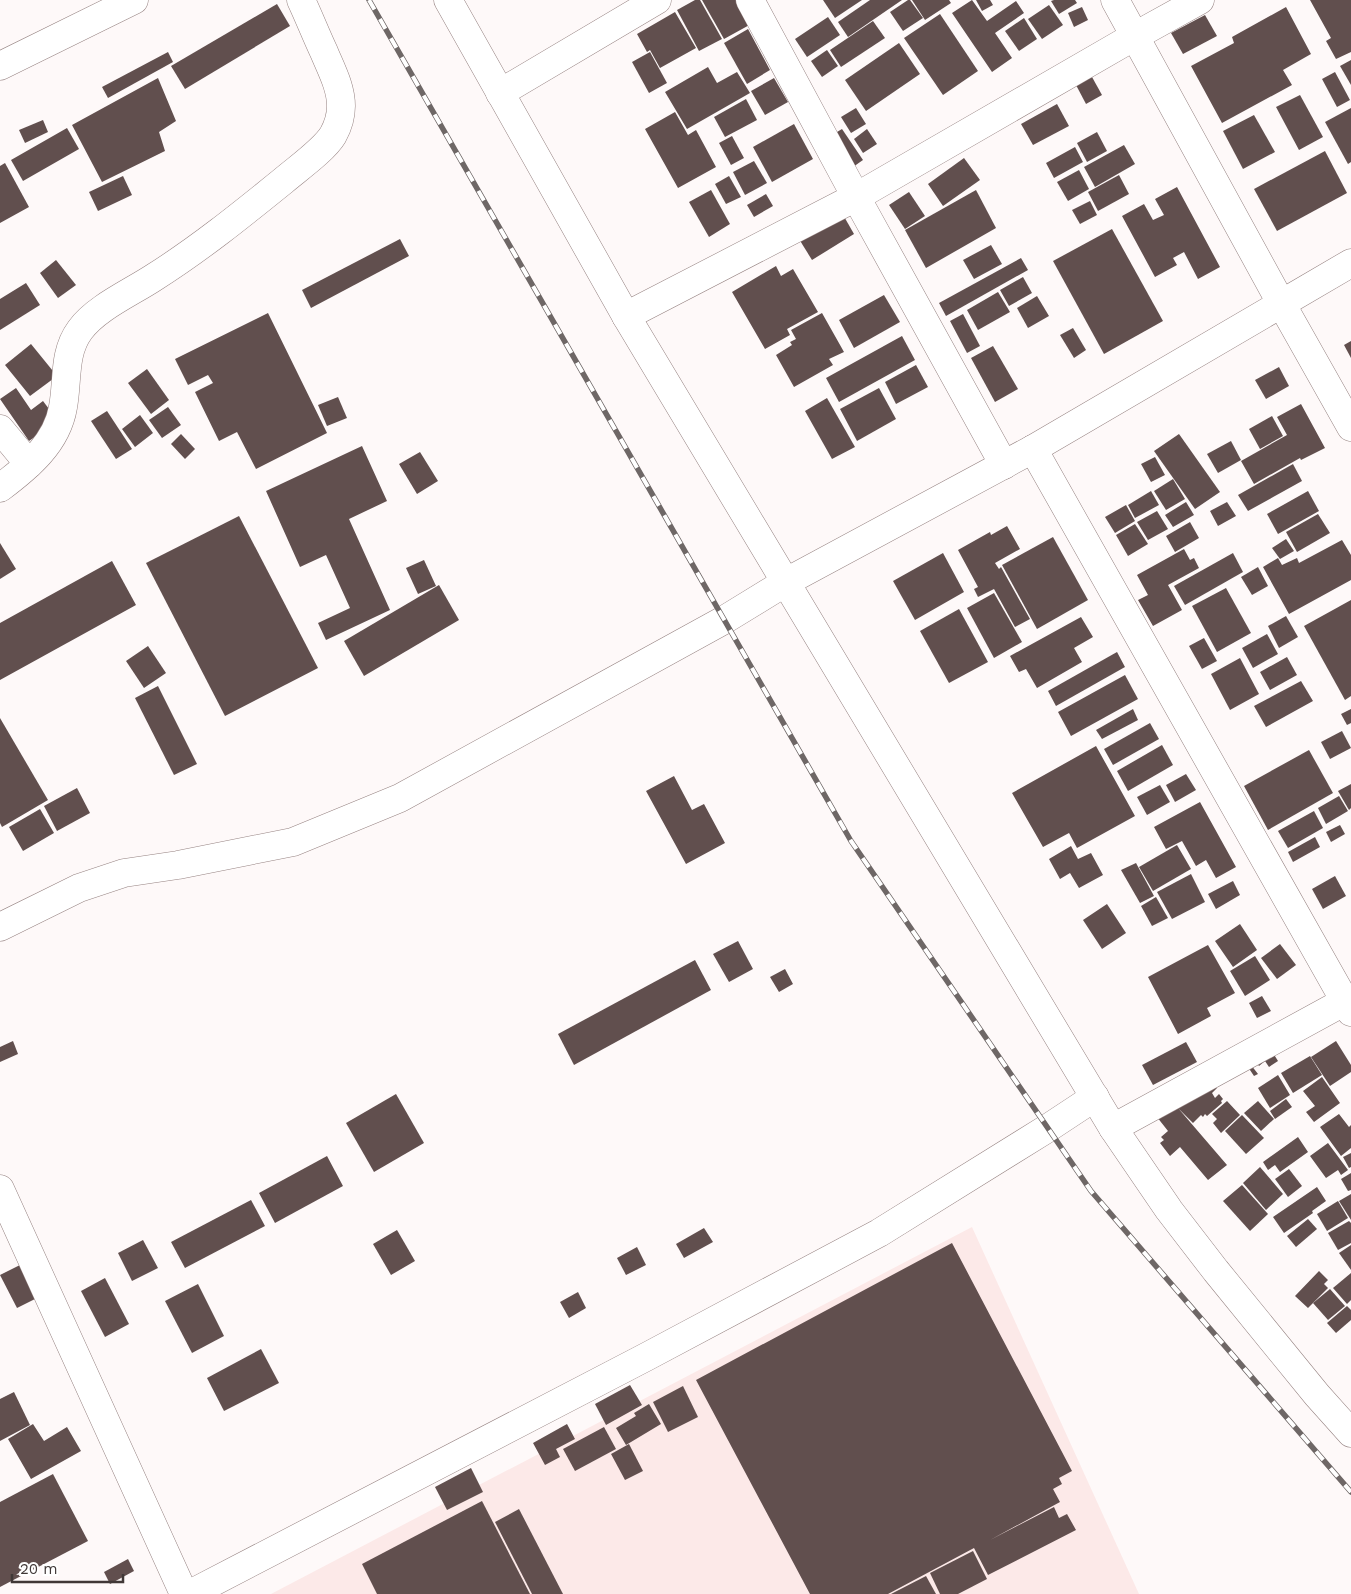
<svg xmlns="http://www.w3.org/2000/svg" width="1351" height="1594" font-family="'Work Sans',sans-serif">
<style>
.built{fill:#fce9e8}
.building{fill:#614f4e}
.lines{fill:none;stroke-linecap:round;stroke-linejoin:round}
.minor-casing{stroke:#968382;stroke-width:29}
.minor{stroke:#fff;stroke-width:28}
.rail-casing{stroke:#6e6766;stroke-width:5.5}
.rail{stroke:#fff;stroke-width:4;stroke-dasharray:11;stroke-linecap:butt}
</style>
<rect width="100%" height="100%" fill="#fef9f9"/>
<path class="built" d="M972 1227 1139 1594H271Z"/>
<g class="building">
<path d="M695 0H700L722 39 699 51 677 10Z"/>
<path d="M702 0H740L753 23 724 39Z"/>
<path d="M823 0H862L835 18Z"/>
<path d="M870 0H902L848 37 838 22Z"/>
<path d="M908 0H910L923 18 903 31 890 12Z"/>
<path d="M912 0H949L951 3 925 20Z"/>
<path d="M972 0 987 21 1016 1 1024 13 995 33 1012 58 992 72 952 13Z"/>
<path d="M976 0H990L993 5 982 11Z"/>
<path d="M1054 0H1075L1077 3 1059 14 1051 1Z"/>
<path d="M1310 0H1351V52L1336 59 1326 41 1331 38Z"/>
<path d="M277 4 290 26 185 89 171 66Z"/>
<path d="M1049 5 1063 25 1042 39 1028 19Z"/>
<path d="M1082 7 1088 20 1074 27 1068 13Z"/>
<path d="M1286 7 1311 54 1283 70 1292 85 1222 123 1191 66 1234 43 1232 37Z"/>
<path d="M675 12 696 48 660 68 650 50 647 52 637 34Z"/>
<path d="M940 14 978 71 943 95 904 38Z"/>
<path d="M1205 15 1217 36 1183 54 1171 33Z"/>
<path d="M828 17 840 35 807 57 795 39Z"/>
<path d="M1024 18 1037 39 1019 51 1005 31Z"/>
<path d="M873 21 885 38 841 67 830 50Z"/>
<path d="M748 29 770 70 747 84 724 43Z"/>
<path d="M899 43 920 74 866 111 845 80Z"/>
<path d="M827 50 838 66 822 77 811 61Z"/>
<path d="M168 52 173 62 108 98 102 87Z"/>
<path d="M650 52 667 83 649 93 632 62Z"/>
<path d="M1351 60V85L1340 66Z"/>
<path d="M708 67 717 83 737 72 750 93 687 129 665 92Z"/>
<path d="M1335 72 1350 100 1337 107 1322 79Z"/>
<path d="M1092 77 1102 95 1086 104 1076 85Z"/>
<path d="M158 78 176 121 159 132 165 151 102 182 72 125Z"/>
<path d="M774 78 788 102 765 115 751 91Z"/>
<path d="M1300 95 1323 137 1299 150 1276 107Z"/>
<path d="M746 99 757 120 725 137 714 117Z"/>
<path d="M1057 104 1069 126 1033 145 1021 124Z"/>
<path d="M856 108 866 124 851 133 841 117Z"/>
<path d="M1351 108V162L1348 164 1325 122Z"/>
<path d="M675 112 688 135 696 130 716 167 678 188 645 129Z"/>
<path d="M1254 115 1275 152 1243 169 1223 131Z"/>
<path d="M43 120 48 132 25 143 19 130Z"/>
<path d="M794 124 813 159 772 182 753 147Z"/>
<path d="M67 128 79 149 23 181 11 160Z"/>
<path d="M842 129 863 160 853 167 832 135Z"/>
<path d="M867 129 877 144 863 153 854 139Z"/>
<path d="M1097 132 1107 151 1087 162 1077 143Z"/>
<path d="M732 136 744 158 731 165 719 143Z"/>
<path d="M1124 145 1135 164 1095 187 1084 167Z"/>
<path d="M1075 147 1083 162 1054 178 1046 163Z"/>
<path d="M1325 151 1347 193 1277 231 1254 189Z"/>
<path d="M964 158 980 180 943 206 928 184Z"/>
<path d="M754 161 767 183 745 195 733 172Z"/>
<path d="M5 163 29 207 0 223V166Z"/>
<path d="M1079 170 1089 189 1068 201 1057 182Z"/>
<path d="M1119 175 1129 194 1098 211 1088 192Z"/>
<path d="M123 176 132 195 98 211 89 192Z"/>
<path d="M729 176 741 197 726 204 715 184Z"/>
<path d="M1177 187 1220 267 1198 279 1184 252 1173 258 1177 265 1155 277 1122 216 1144 204 1153 220 1164 215 1155 199Z"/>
<path d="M711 190 730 224 709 237 689 202Z"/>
<path d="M976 190 996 228 926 268 905 230Z"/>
<path d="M909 192 925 216 905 229 889 205Z"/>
<path d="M766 194 773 206 754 217 747 205Z"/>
<path d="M1090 201 1097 215 1080 224 1072 210Z"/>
<path d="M842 213 854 234 812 260 799 239Z"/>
<path d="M1112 229 1163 321 1104 354 1053 261Z"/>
<path d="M400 239 409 256 311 308 302 290Z"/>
<path d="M991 245 1002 264 974 279 963 260Z"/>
<path d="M1021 258 1028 270 946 316 939 303Z"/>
<path d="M56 260 76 285 58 298 40 273Z"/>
<path d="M776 266 781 276 793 269 818 312 787 329 790 335 765 349 732 292Z"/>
<path d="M1023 277 1032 293 1009 306 1000 290Z"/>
<path d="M26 283 40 305 0 330V299Z"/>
<path d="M998 292 1010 312 978 330 967 310Z"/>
<path d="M884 295 900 322 854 348 839 320Z"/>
<path d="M1037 296 1049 316 1028 328 1017 308Z"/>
<path d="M268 313 327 433 256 469 237 432 219 441 195 392 213 383 208 375 188 385 175 359Z"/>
<path d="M822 313 844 352 829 359 833 365 794 387 776 355 792 345 790 342 796 339 791 330Z"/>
<path d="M963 314 980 346 967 353 950 321Z"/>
<path d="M1073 328 1086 350 1074 358 1060 335Z"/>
<path d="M902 336 915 360 839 402 826 378Z"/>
<path d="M1351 341V358L1344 345Z"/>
<path d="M31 344 57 376 30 396 5 365Z"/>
<path d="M993 346 1018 389 995 402 971 358Z"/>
<path d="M916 365 928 387 896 404 885 382Z"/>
<path d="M1279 367 1289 386 1266 399 1255 380Z"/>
<path d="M147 369 169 400 151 414 128 383Z"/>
<path d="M16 388 31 410 43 401 58 421 29 441 0 399Z"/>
<path d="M879 388 896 419 857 441 840 409Z"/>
<path d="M338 397 347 418 327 426 318 405Z"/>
<path d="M827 398 855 447 832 459 805 411Z"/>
<path d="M1301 404 1325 448 1301 460 1300 458 1254 484 1241 461 1287 435 1277 417Z"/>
<path d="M168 407 181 425 162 438 149 420Z"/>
<path d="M107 411 132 449 116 459 91 421Z"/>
<path d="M140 415 153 433 135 447 122 429Z"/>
<path d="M1272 416 1283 436 1260 449 1249 429Z"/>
<path d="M181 434 195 449 185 459 171 444Z"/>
<path d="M1179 434 1220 492 1195 509 1154 451Z"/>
<path d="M1231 441 1241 460 1218 473 1207 454Z"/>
<path d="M362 446 387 501 349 519 390 610 326 640 318 623 350 608 326 555 300 567 266 491Z"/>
<path d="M420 452 438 481 417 494 399 464Z"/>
<path d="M1155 457 1165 475 1151 482 1141 464Z"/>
<path d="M1293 464 1302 481 1248 511 1238 495Z"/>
<path d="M1173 479 1185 499 1166 510 1154 491Z"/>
<path d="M1151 491 1159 505 1135 518 1128 505Z"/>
<path d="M1308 491 1319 511 1278 534 1267 514Z"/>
<path d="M1186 502 1194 515 1173 527 1165 515Z"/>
<path d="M1227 502 1236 516 1218 526 1210 511Z"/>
<path d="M1126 505 1135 521 1115 533 1105 517Z"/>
<path d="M1157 511 1168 529 1148 540 1137 522Z"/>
<path d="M1318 514 1330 533 1297 552 1286 532Z"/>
<path d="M239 516 318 668 225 716 146 563Z"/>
<path d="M1190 522 1199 538 1175 552 1166 536Z"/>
<path d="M1135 524 1148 544 1128 556 1116 535Z"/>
<path d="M1007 526 1020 549 995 563 999 569 1001 567 1030 619 1015 627 994 589 978 597 974 589 978 587 958 550 990 532 991 535Z"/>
<path d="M1053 537 1088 600 1037 629 1002 565Z"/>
<path d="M1286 539 1294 551 1280 559 1272 548Z"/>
<path d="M1342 540 1351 555V580L1289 614 1263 567 1278 558 1282 565 1297 558 1299 563Z"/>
<path d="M0 543 16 569 0 579Z"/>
<path d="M1184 549 1190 560 1194 558 1199 568 1168 585 1182 610 1153 626 1138 600 1148 595 1137 575Z"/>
<path d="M943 553 964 592 915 620 893 581Z"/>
<path d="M1233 553 1243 572 1185 605 1174 586Z"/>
<path d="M424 560 436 586 418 594 406 568Z"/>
<path d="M112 561 136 605 0 680V623Z"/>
<path d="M1258 567 1268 586 1252 595 1241 577Z"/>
<path d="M439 585 459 620 364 676 344 641Z"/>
<path d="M1226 588 1251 633 1217 652 1192 606Z"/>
<path d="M994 593 1022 642 994 658 967 608Z"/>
<path d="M1351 600V696L1345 700 1304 626Z"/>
<path d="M959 609 988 662 949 683 920 631Z"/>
<path d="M1286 616 1298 637 1279 648 1268 626Z"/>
<path d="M1081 617 1093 637 1074 648 1082 662 1037 688 1026 669 1019 672 1010 656Z"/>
<path d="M1267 634 1278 654 1253 668 1242 648Z"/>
<path d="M1204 638 1217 661 1202 669 1189 646Z"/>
<path d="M148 646 166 673 144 688 126 661Z"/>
<path d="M1117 652 1125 667 1056 706 1048 691Z"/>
<path d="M1287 657 1297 675 1270 690 1260 672Z"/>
<path d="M1240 658 1259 694 1230 710 1211 674Z"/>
<path d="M1125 675 1138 699 1071 736 1058 712Z"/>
<path d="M1301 681 1313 701 1266 727 1254 706Z"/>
<path d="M158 686 197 764 174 775 135 698Z"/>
<path d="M1133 709 1138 720 1102 739 1096 730Z"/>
<path d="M1351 709V723L1347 725 1341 714Z"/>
<path d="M0 718 48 800 2 827 0 823Z"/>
<path d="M1150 723 1159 739 1113 765 1104 749Z"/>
<path d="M1342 731 1351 748 1330 759 1321 742Z"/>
<path d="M1162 745 1173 765 1128 791 1117 771Z"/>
<path d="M1096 746 1135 816 1077 848 1069 833 1043 847 1012 793Z"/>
<path d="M1309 750 1333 793 1268 830 1244 786Z"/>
<path d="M1186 774 1196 790 1175 802 1166 785Z"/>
<path d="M674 776 692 810 704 804 725 843 686 864 646 791Z"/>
<path d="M1351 784V808L1349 810 1338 791Z"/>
<path d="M1160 785 1170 802 1147 815 1137 797Z"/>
<path d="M77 788 90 813 57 831 44 806Z"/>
<path d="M1339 796 1348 811 1326 824 1318 808Z"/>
<path d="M1200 802 1236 867 1216 878 1206 860 1196 866 1182 841 1166 849 1154 827Z"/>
<path d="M40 809 54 833 23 851 9 827Z"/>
<path d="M1314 811 1323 828 1288 848 1278 831Z"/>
<path d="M1340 825 1345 834 1331 842 1326 832Z"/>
<path d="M1315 837 1320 847 1293 862 1288 852Z"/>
<path d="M1177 845 1191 869 1153 891 1139 867Z"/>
<path d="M1071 846 1078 859 1091 853 1103 875 1079 888 1070 873 1060 879 1049 859Z"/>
<path d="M1136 863 1154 896 1140 903 1121 870Z"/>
<path d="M1191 874 1205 902 1172 919 1157 892Z"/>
<path d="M1335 876 1346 896 1323 909 1312 889Z"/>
<path d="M1233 881 1240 895 1216 909 1208 894Z"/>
<path d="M1156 897 1168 918 1152 926 1141 906Z"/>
<path d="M1107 904 1126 933 1102 949 1083 920Z"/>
<path d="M1240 924 1257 950 1233 967 1215 941Z"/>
<path d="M738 941 753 969 729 982 713 954Z"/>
<path d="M1280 944 1296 965 1277 979 1261 958Z"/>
<path d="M1208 945 1235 993 1207 1008 1211 1016 1178 1034 1148 977Z"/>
<path d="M1255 956 1270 980 1245 996 1230 971Z"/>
<path d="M695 960 711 990 574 1065 558 1034Z"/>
<path d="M785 969 793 984 779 992 770 977Z"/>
<path d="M1262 996 1271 1011 1257 1018 1249 1003Z"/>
<path d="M13 1041 18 1054 0 1062V1047Z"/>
<path d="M1336 1041 1351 1065V1072L1330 1086 1311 1057Z"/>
<path d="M1186 1042 1197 1062 1153 1085 1142 1065Z"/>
<path d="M1273 1053 1278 1061 1269 1067 1265 1061 1259 1066 1256 1062 1251 1065 1258 1074 1254 1076 1242 1058Z"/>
<path d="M1310 1056 1322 1075 1293 1093 1281 1073Z"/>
<path d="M1278 1075 1290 1095 1270 1108 1258 1088Z"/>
<path d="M1322 1077 1340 1103 1314 1122 1306 1112 1315 1106 1303 1091Z"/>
<path d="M1212 1082 1217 1088 1212 1093 1215 1098 1219 1094 1223 1099 1221 1101 1222 1103 1207 1116 1205 1114 1203 1117 1201 1115 1193 1123 1178 1108 1227 1165 1208 1180 1180 1147 1170 1156 1160 1143 1164 1140 1161 1137 1168 1131 1153 1112Z"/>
<path d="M396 1094 424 1143 374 1172 346 1123Z"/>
<path d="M1286 1099 1292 1107 1275 1119 1270 1111Z"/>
<path d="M1227 1101 1240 1115 1221 1133 1213 1123 1217 1119 1212 1114Z"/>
<path d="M1258 1101 1274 1119 1261 1131 1244 1113Z"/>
<path d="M1339 1114 1349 1127 1351 1125V1148L1341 1156 1320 1127Z"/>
<path d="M1242 1115 1264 1138 1246 1154 1225 1131Z"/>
<path d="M1298 1137 1308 1152 1280 1172 1275 1165 1268 1170 1263 1162Z"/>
<path d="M1328 1143 1348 1170 1341 1175 1338 1170 1326 1178 1310 1156Z"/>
<path d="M1351 1153V1167L1349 1168 1343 1157Z"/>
<path d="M327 1156 343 1186 275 1223 259 1193Z"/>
<path d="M1260 1167 1283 1194 1266 1210 1243 1183Z"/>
<path d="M1289 1169 1302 1186 1288 1197 1275 1179Z"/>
<path d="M1351 1173V1190L1348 1191 1341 1179Z"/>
<path d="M1242 1185 1268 1214 1250 1231 1223 1201Z"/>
<path d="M1317 1187 1326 1201 1312 1211 1313 1213 1284 1233 1273 1217Z"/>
<path d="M1351 1194V1220L1339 1201Z"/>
<path d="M251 1200 265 1226 185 1268 171 1242Z"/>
<path d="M1338 1201 1348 1218 1327 1231 1317 1214Z"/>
<path d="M1308 1219 1317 1229 1296 1247 1287 1236Z"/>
<path d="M1349 1221 1351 1223V1243L1338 1250 1328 1233Z"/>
<path d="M704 1228 713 1242 684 1258 676 1244Z"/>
<path d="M397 1230 415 1261 391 1275 373 1244Z"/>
<path d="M143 1240 158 1268 132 1281 118 1253Z"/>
<path d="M952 1243 1072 1471 1059 1478 1062 1484 1053 1489 1060 1502 990 1540 1054 1507 1059 1518 1067 1514 1076 1530 988 1575 974 1548 888 1594H810L696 1380Z"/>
<path d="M1351 1245V1270L1339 1253Z"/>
<path d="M637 1247 646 1265 626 1275 617 1258Z"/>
<path d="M24 1263 41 1296 17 1308 0 1275Z"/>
<path d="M1319 1271 1328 1280 1324 1284 1328 1288 1308 1308 1295 1296Z"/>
<path d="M1351 1273V1300L1347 1304 1333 1288Z"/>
<path d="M105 1278 129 1324 105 1337 81 1291Z"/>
<path d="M198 1284 224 1336 192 1353 165 1301Z"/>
<path d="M1330 1289 1345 1306 1328 1320 1313 1303Z"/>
<path d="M578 1292 586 1308 569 1318 560 1302Z"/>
<path d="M1347 1306 1351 1310V1320L1336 1333 1327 1323Z"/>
<path d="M261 1349 279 1383 224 1411 207 1378Z"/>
<path d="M630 1385 642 1405 606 1425 595 1404Z"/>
<path d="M683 1386 698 1417 668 1432 653 1402Z"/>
<path d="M14 1392 30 1425 0 1441V1399Z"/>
<path d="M649 1404 661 1424 626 1445 616 1428 636 1416 634 1413Z"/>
<path d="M33 1424 44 1441 67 1427 81 1451 31 1479 8 1439Z"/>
<path d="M567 1424 575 1439 556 1449 560 1457 545 1465 533 1443Z"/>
<path d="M604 1427 616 1449 575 1471 563 1449Z"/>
<path d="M629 1444 643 1471 625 1480 611 1454Z"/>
<path d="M471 1468 483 1492 447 1510 435 1487Z"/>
<path d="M53 1474 88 1541 0 1587V1502Z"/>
<path d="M482 1501 530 1594H377L362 1564Z"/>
<path d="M519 1509 563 1594H532L495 1522Z"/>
<path d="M973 1551 987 1579 958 1594H940L930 1573Z"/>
<path d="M128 1559 134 1571 110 1584 104 1572Z"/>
<path d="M926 1576 936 1594H891Z"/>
</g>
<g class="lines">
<defs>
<g id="minor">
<path d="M448 0 626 316 1113 1128 1169 1210 1216 1271 1317 1395 1351 1433"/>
<path d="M750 0 856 197 1004 465"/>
<path d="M1115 0 1281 303 1351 427"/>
<path d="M0 66 134 0"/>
<path d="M500 93 657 0"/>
<path d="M626 316 856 197 1135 36 1200 0"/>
<path d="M0 429 29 464"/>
<path d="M1033 449 1351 1012"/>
<path d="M0 488C28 467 57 443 63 407 68 381 63 353 80 330 96 308 130 293 153 278 199 249 241 215 283 181 297 169 324 150 333 135 338 126 341 115 341 106 341 87 331 69 324 52 316 35 309 17 301 0"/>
<path d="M0 927 79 888 124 873 178 865 293 842 400 798 724 620 786 582 1033 449 1351 263"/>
<path d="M1113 1128 1351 998"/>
<path d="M0 1189 184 1594"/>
<path d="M190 1594 646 1357 879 1233 1048 1128 1095 1097"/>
</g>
</defs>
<use href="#minor" class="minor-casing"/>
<use href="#minor" class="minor"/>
<defs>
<path id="rail" d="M369 0 851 841 1091 1191 1351 1492"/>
</defs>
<use href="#rail" class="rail-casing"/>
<use href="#rail" class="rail"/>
</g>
<path d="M12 1574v8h111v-8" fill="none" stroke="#403837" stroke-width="2.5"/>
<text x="20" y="1574" font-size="15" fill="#403837" stroke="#ffffff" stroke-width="4" paint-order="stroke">20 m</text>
</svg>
